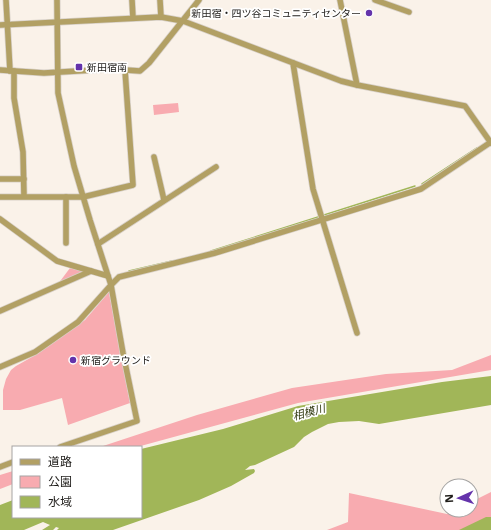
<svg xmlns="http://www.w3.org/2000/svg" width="491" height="530" font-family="'Noto Sans','Noto Sans JP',sans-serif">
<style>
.green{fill:#f8abb0}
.water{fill:#a1b658}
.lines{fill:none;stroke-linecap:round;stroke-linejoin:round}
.stream{stroke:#a1b658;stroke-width:1.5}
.minor-casing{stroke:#d7d0c8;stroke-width:7}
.minor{stroke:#b2a064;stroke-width:5.5}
.poi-dot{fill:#6433ab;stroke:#fff;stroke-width:1.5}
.labels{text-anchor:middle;stroke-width:3.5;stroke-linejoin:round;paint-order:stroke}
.poi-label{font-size:10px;fill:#1e1c19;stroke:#fff;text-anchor:start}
.water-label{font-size:11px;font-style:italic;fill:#2f370f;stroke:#fff}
</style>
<rect width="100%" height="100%" fill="#faf2e9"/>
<g class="green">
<path d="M178 103 179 112 154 115 153 105Z"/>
<path d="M70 268 85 272 58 284Z"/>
<path d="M109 292 130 403 68 425 62 398 20 410H3V390L6 379 11 370 16 366 39 353 85 320Z"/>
<path d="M491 355V370L298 403 137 447H100L197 415 292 388 386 374 452 370Z"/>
<path d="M13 471V484L0 489V475Z"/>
<path d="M491 492V530H327L348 522 349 493 447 514 456 510H471V502Z"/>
</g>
<g class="water">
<path d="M491 376V405L379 424 359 421 339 422 328 424 312 432 304 437 294 447 255 465 250 466 245 470 254 469 255 471 254 473 231 486 199 500 113 530H57L59 528 56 527 53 530H42L50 525 43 522 24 530H0V505L13 500V517H141V449L223 429 298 406 442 382Z"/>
<path d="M486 517H491V530H459Z"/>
</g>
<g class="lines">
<g class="stream">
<path d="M422 184 477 148"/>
<path d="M324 215 415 186"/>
<path d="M211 251 318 217"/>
<path d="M129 271 172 261"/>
</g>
<defs>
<g id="minor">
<path d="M6 0 10 71"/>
<path d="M57 0 58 93 74 166 90 220 111 285 123 353 137 421 60 447"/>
<path d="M132 0 133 18"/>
<path d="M160 0 161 17"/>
<path d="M340 0 357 85 465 106 491 143"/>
<path d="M375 0 409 12"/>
<path d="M0 25 161 17 183 21 341 81 357 85"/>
<path d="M293 63 313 189 357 333"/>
<path d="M0 70 44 73 111 69 140 71 149 63 199 0"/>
<path d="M14 71V98L23 152 24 196"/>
<path d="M154 157 164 200"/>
<path d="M0 179H24"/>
<path d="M0 197H83L133 185 125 70"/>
<path d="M0 219 57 261 91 271"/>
<path d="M66 243V197"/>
<path d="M98 244 216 167"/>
<path d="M0 311 91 271 108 276"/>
<path d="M0 367 35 352 78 322 111 285 119 277 215 253 421 189 491 142"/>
<path d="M0 467 13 462"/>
</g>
</defs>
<use href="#minor" class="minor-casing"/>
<use href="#minor" class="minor"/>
</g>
<g class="poi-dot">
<circle cx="369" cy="13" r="4"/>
<rect x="75" y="63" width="8" height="8" rx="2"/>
<circle cx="73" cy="360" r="4"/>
</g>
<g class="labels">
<g class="poi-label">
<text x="361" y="17" text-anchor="end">新田宿・四ツ谷コミュニティセンター</text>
<text x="87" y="71">新田宿南</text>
<text x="81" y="364">新宿グラウンド</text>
</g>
<g class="water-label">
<text transform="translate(309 412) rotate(-15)" y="4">相模川</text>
</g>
</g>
<rect x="12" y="446" width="130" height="72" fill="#ffffff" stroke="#a5a4a3"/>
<rect x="20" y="459" width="20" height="6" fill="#b2a064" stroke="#a5a4a3"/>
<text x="48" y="466" font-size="12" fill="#1e1c19">道路</text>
<rect x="20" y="476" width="20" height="12" fill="#f8abb0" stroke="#a5a4a3"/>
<text x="48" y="486" font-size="12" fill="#1e1c19">公園</text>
<rect x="20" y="496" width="20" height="12" fill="#a1b658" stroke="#a5a4a3"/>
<text x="48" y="506" font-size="12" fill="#1e1c19">水域</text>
<g transform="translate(459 498) rotate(267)"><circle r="19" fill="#ffffff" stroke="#a5a4a3"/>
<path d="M0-3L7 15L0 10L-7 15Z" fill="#6433ab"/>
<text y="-6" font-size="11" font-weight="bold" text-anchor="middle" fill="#1e1c19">N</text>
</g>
</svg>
